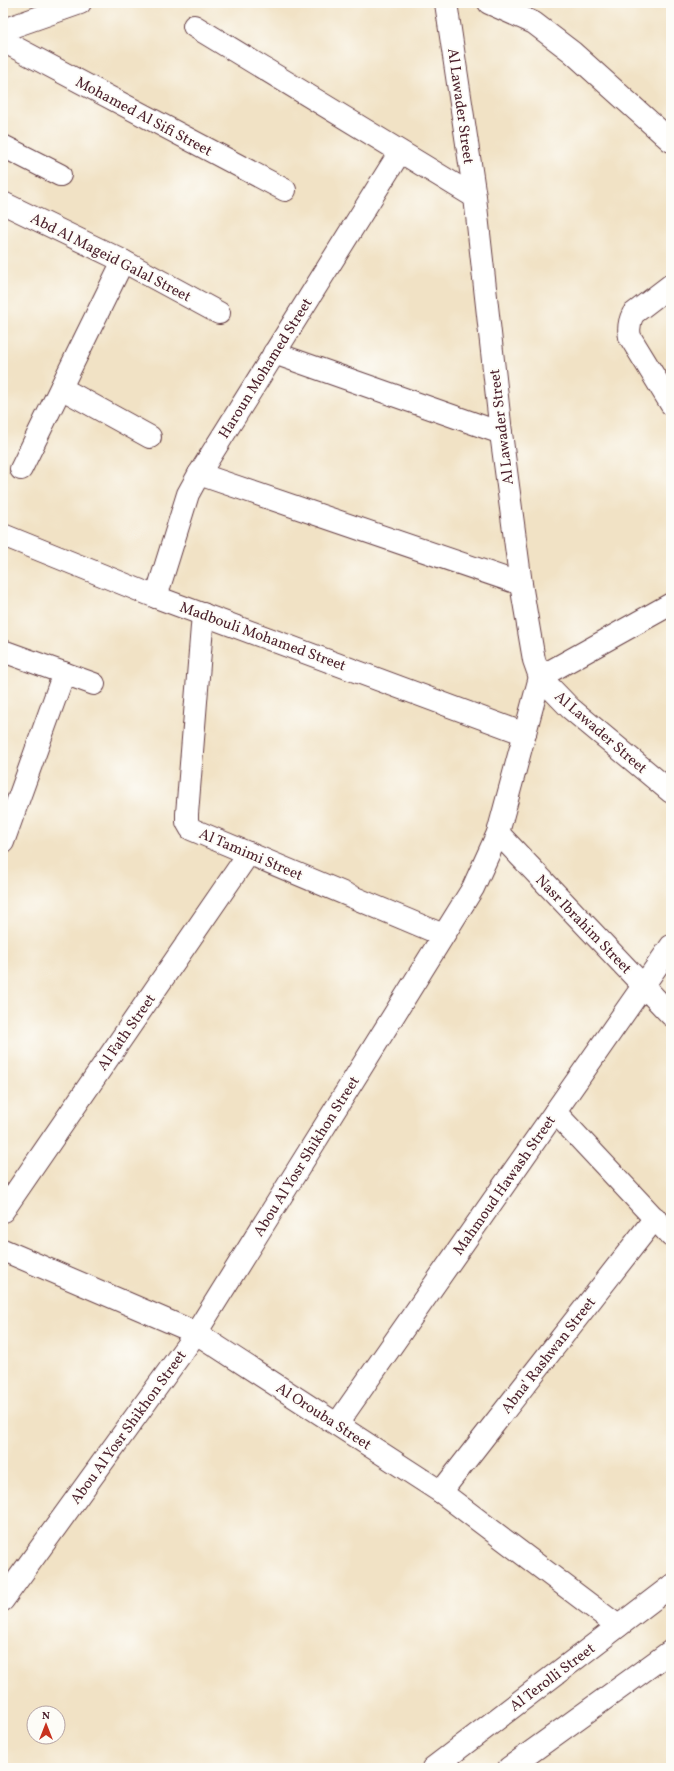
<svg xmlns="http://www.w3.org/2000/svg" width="674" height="1771" font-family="Vollkorn,serif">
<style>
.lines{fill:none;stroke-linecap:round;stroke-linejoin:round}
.minor-casing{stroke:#633c42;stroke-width:24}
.minor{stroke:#fff;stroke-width:22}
.labels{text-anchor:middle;stroke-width:4;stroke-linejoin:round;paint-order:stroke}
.street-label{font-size:15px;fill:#4a1f2b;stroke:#fdfcf7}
</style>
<rect width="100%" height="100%" fill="#fdfcf7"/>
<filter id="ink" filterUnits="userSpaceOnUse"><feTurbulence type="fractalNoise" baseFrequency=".025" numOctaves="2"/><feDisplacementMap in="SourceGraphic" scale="8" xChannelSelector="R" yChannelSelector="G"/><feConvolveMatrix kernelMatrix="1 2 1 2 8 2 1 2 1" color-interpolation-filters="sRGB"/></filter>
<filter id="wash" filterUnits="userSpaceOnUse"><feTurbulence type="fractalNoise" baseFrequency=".012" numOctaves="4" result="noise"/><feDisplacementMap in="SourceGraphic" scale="16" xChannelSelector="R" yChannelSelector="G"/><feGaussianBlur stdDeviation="0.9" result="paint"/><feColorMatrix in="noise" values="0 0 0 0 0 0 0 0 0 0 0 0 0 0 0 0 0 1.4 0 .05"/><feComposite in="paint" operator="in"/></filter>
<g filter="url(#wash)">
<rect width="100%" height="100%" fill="#f1e2c5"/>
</g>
<g filter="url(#ink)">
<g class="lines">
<defs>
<g id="minor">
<path d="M446 3 475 197 501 433 521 584 534 660 540 677 570 708 671 792"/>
<path d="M489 3 534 23 572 52 671 141"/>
<path d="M194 26 475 197"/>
<path d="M3 30 80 3"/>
<path d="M3 41 285 190"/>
<path d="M3 146 60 175"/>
<path d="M3 203 123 261 219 313"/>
<path d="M671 285 633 314C629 322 628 328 630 337L671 404"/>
<path d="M274 353 501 433"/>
<path d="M61 388 150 437"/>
<path d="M21 469 123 261"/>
<path d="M199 474 521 584"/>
<path d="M3 535 156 597 525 734"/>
<path d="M156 597 188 494 199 474 400 152"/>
<path d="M203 614 187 814V822L191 829 443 935"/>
<path d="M3 651 94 684"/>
<path d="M498 833 671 1015"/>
<path d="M3 842 64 673"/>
<path d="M555 1112 671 1236"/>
<path d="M3 1211 249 853"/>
<path d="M3 1250 196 1333 441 1492 618 1626"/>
<path d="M337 1424 671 946"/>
<path d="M441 1492 655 1218"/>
<path d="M3 1600 196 1333 473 888 498 833 540 677 671 604"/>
<path d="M433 1768 671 1586"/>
<path d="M509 1768 671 1651"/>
</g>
</defs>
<use href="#minor" class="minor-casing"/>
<use href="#minor" class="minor"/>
</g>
</g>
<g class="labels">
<g class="street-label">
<text transform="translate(461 106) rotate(82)" y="5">Al Lawader Street</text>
<text transform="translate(144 116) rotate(28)" y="5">Mohamed Al Sifi Street</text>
<text transform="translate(111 257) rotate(27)" y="5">Abd Al Mageid Galal Street</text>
<text transform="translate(265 368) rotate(-58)" y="5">Haroun Mohamed Street</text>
<text transform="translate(501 427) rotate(-97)" y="5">Al Lawader Street</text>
<text transform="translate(263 636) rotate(20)" y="5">Madbouli Mohamed Street</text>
<text transform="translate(601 732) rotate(41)" y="5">Al Lawader Street</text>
<text transform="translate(251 854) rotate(23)" y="5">Al Tamimi Street</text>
<text transform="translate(584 924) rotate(46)" y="5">Nasr Ibrahim Street</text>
<text transform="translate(126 1032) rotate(-55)" y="5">Al Fath Street</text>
<text transform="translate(306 1156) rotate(-58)" y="5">Abou Al Yosr Shikhon Street</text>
<text transform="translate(504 1185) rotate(-55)" y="5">Mahmoud Hawash Street</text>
<text transform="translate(548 1355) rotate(-52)" y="5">Abna' Rashwan Street</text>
<text transform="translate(324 1416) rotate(33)" y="5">Al Orouba Street</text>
<text transform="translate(128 1427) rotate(-54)" y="5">Abou Al Yosr Shikhon Street</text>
<text transform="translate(552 1677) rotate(-37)" y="5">Al Terolli Street</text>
</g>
</g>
<rect width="674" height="1771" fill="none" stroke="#fdfcf7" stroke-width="16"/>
<g transform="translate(46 1725)"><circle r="19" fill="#fdfcf7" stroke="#b5a4a5"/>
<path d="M0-3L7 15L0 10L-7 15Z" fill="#c8321e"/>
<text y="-6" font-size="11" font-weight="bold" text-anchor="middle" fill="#4a1f2b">N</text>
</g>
</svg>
